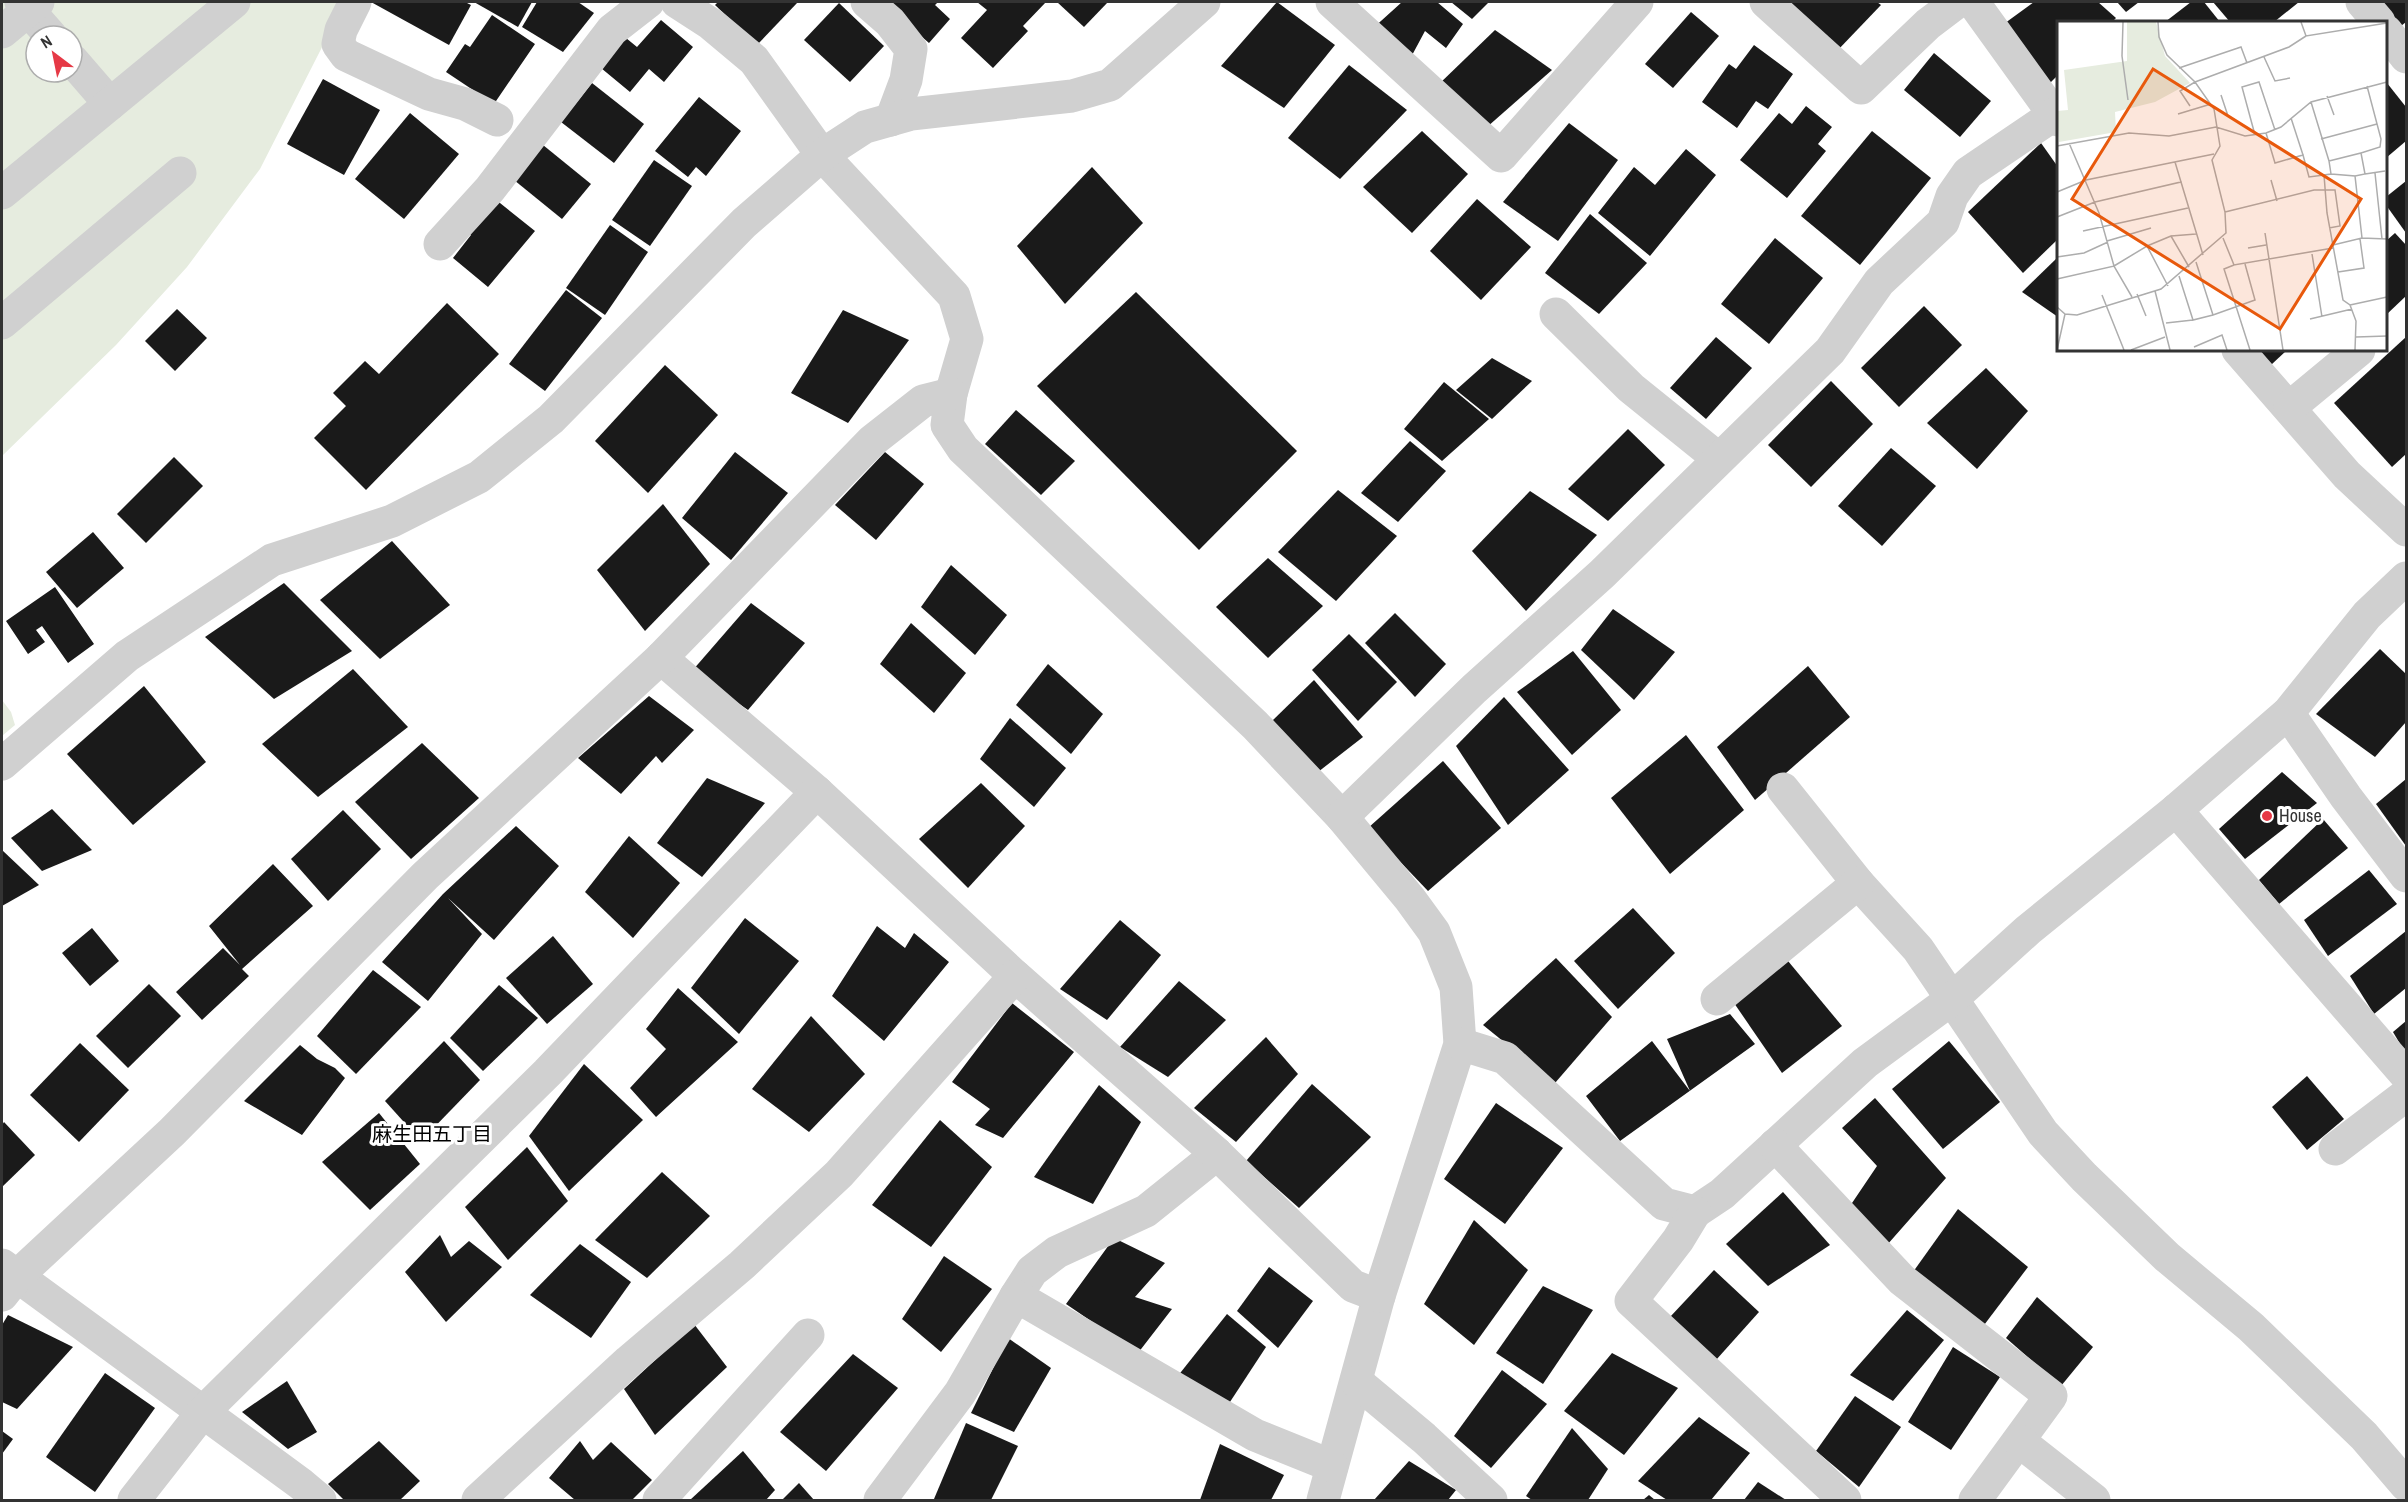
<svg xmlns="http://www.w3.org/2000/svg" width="2408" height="1502" font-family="'Archivo Narrow','Noto Sans JP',sans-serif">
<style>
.green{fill:#e6ecdf;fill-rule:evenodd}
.building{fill:#1a1a1a}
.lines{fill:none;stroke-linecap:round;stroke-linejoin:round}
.minor{stroke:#d0d0d0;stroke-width:33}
.poi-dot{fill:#e63946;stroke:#fff;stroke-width:2}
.labels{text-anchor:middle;stroke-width:6;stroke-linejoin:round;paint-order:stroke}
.poi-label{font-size:18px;fill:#333;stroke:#fff;text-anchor:start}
.neighbourhood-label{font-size:20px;fill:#000;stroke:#fff}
.inset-road{fill:none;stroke:#adadad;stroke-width:1.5}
.view{fill:#e8590c;fill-opacity:0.15;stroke:#e8590c;stroke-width:3}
.inset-edge{fill:none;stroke:#333;stroke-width:3}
</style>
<rect width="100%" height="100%" fill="#fff"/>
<g class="green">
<path d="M2 2H345L260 169 187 267 116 345 2 456ZM36 36H72V72H36Z"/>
<path d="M2 700 11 712 15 725 2 736Z"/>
</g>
<g class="building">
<path d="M371 2H465L471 5 449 45Z"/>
<path d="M474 2H532L518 27Z"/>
<path d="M537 2H578L594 13 563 52 522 27Z"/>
<path d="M718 2H798L757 45 715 5Z"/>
<path d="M886 2H938L935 5 950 19 929 43 884 4Z"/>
<path d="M977 2H1046L1023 26 1028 31 993 68 961 38 987 10Z"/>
<path d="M1057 2H1108L1084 27Z"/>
<path d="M1277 2 1335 45 1284 108 1221 66Z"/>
<path d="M1402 2H1437L1463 24 1446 48 1425 31 1410 59 1371 30Z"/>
<path d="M1451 2H1489L1472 19Z"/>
<path d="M1790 2H1877L1881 5 1836 52Z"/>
<path d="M2034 2H2098L2116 18 2112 22H2058V75L2050 83 2001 26Z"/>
<path d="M2117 2H2139L2126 12Z"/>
<path d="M2191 2H2204L2220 22H2165Z"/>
<path d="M2213 2H2299L2274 22H2230Z"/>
<path d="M2374 2H2406V22L2396 30Z"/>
<path d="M839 3 884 46 850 82 804 40Z"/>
<path d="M1691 12 1719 36 1673 88 1645 64Z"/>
<path d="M492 15 535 44 494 104 446 72 465 44 470 47Z"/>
<path d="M661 20 693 47 664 82 649 69 630 92 601 68 626 38 637 47Z"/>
<path d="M1495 30 1552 70 1487 127 1437 86Z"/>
<path d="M1754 45 1793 74 1768 109 1756 101 1737 128 1702 102 1729 64 1736 69Z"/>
<path d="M1934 53 1991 101 1960 137 1904 90Z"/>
<path d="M1349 65 1407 110 1340 179 1288 138Z"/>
<path d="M323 79 380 110 344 175 287 144Z"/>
<path d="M592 83 644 124 614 163 561 122Z"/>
<path d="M2387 83 2406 107V141L2386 158Z"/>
<path d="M699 97 741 131 706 176 696 167 688 177 655 151Z"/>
<path d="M1806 106 1832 127 1818 144 1826 151 1787 198 1740 160 1779 113 1792 124Z"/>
<path d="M410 113 459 154 404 219 355 179Z"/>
<path d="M1569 123 1618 160 1558 241 1503 202Z"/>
<path d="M1422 131 1468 174 1412 233 1363 187Z"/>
<path d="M1872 131 1931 178 1860 265 1801 216Z"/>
<path d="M2041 143 2058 167V239L2023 273 1968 212Z"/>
<path d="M543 145 591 184 562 219 514 180Z"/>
<path d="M1686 149 1716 175 1650 256 1598 213 1634 167 1655 185Z"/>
<path d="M654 160 692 186 650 246 612 220Z"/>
<path d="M1092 167 1143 223 1065 304 1017 246Z"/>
<path d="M2406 181V233L2386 205V197Z"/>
<path d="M495 199 535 231 488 287 453 258 471 235 461 227Z"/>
<path d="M1477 199 1531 247 1481 300 1430 251Z"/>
<path d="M1590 214 1647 263 1599 314 1545 273Z"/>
<path d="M610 225 648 252 605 315 566 288Z"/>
<path d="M2395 233 2406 245V296L2386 315V241Z"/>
<path d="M1775 238 1823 278 1769 344 1721 304Z"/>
<path d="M2058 257V317L2022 292Z"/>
<path d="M566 290 602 318 545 391 509 364Z"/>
<path d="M1136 292 1297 451 1199 550 1037 386Z"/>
<path d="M447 303 499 354 366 490 314 438 346 406 333 393 365 361 379 374Z"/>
<path d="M1924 306 1962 345 1899 407 1861 368Z"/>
<path d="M177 309 207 338 175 371 145 341Z"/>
<path d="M843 310 909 340 848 423 791 393Z"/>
<path d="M1716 337 1752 368 1706 419 1670 388Z"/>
<path d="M2406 337V454L2392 467 2334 403Z"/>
<path d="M2257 350H2287L2271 365Z"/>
<path d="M1492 358 1532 381 1492 419 1456 390Z"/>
<path d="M665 365 718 415 648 493 595 441Z"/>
<path d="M1986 368 2028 411 1977 469 1927 423Z"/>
<path d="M1831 381 1873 424 1811 487 1768 445Z"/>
<path d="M1444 382 1489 419 1442 461 1404 429Z"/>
<path d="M1016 410 1075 461 1041 495 985 444Z"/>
<path d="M1628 429 1665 465 1608 521 1568 489Z"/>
<path d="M1410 441 1446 471 1398 522 1361 493Z"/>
<path d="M1891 448 1936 486 1882 546 1838 506Z"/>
<path d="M735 452 788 493 731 560 682 518Z"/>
<path d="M885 452 924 484 876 540 835 505Z"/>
<path d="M174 457 203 486 146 543 117 514Z"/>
<path d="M1338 490 1397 536 1336 601 1278 552Z"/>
<path d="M1530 491 1597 535 1526 611 1472 551Z"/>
<path d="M663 504 710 564 645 631 597 570Z"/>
<path d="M93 532 124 568 77 608 46 572Z"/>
<path d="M392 541 450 605 380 659 320 600Z"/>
<path d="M1268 558 1323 606 1268 658 1216 607Z"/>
<path d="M951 565 1007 615 975 655 921 607Z"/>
<path d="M284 583 352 651 274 699 205 637Z"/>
<path d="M55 587 94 644 68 663 42 626 36 630 45 642 28 654 6 621Z"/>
<path d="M751 603 805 643 748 710 692 671Z"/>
<path d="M1613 609 1675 652 1634 700 1581 650Z"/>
<path d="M1395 613 1446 664 1415 697 1365 643Z"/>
<path d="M911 623 966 673 934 713 880 664Z"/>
<path d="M1349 634 1397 682 1358 721 1312 670Z"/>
<path d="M2380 649 2406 674V722L2375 757 2316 714Z"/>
<path d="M1573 651 1621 710 1572 755 1517 692Z"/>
<path d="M1048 664 1103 714 1071 754 1016 705Z"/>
<path d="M1808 666 1850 717 1755 800 1717 747Z"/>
<path d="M353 669 408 727 318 797 262 744Z"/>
<path d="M1314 680 1363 737 1318 772 1272 721Z"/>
<path d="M144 686 206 762 133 825 67 754Z"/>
<path d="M649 696 694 730 662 763 656 756 621 794 578 758Z"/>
<path d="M1504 697 1569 770 1508 825 1456 746Z"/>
<path d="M1010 718 1066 768 1034 807 980 759Z"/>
<path d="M1686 735 1744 810 1670 874 1611 798Z"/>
<path d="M422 743 479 798 411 859 355 802Z"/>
<path d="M1443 761 1501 828 1428 891 1368 828Z"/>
<path d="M2282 772 2317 803 2245 859 2219 829Z"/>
<path d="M707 778 765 803 702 877 657 843Z"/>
<path d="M2406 779V846L2376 804Z"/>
<path d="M981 783 1025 826 968 888 919 839Z"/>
<path d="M52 809 92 850 42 871 11 838Z"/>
<path d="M343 810 381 849 328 901 291 859Z"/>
<path d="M2323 819 2348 848 2279 904 2259 880Z"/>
<path d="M516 826 559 866 494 940 448 898 482 934 428 1001 382 962 443 894Z"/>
<path d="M629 836 680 883 633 938 585 892Z"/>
<path d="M2 850 39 885 2 906Z"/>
<path d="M273 864 313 906 242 969 249 976 202 1020 176 992 223 948 240 965 209 926Z"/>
<path d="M2369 870 2397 904 2328 956 2304 920Z"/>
<path d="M1633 908 1675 953 1618 1009 1574 961Z"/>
<path d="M745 918 799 961 739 1034 691 988Z"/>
<path d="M1120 920 1161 955 1107 1020 1060 989Z"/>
<path d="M877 926 905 948 914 933 949 962 884 1041 832 996Z"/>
<path d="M92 928 119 961 90 986 62 953Z"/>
<path d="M2406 931V988L2374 1014 2350 976Z"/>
<path d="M553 936 593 984 547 1024 506 978Z"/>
<path d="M1556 958 1612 1017 1555 1083 1483 1025Z"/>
<path d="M1788 961 1842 1026 1782 1073 1734 1003Z"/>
<path d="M373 970 421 1007 356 1074 317 1036Z"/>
<path d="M1179 981 1226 1020 1168 1077 1120 1047Z"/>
<path d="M149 984 181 1016 128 1068 96 1036Z"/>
<path d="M499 985 538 1018 483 1071 450 1038Z"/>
<path d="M678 988 738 1042 656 1117 630 1088 666 1049 646 1029Z"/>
<path d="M1012 1003 1074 1052 1003 1138 975 1125 990 1109 952 1082Z"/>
<path d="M1730 1014 1755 1044 1620 1141 1586 1096 1652 1041 1690 1091 1667 1039Z"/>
<path d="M811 1016 865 1074 809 1132 752 1089Z"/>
<path d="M2406 1021V1054L2393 1032Z"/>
<path d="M1266 1037 1298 1074 1236 1142 1194 1108Z"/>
<path d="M444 1041 480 1080 421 1141 385 1101Z"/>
<path d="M1949 1041 2000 1102 1943 1149 1892 1089Z"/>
<path d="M80 1043 129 1090 79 1142 30 1095Z"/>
<path d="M300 1045 317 1059 335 1068 345 1078 302 1135 244 1101Z"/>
<path d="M584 1064 643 1120 569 1191 529 1136Z"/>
<path d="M2307 1076 2344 1119 2307 1150 2272 1107Z"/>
<path d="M1312 1084 1371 1137 1299 1208 1246 1161Z"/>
<path d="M1099 1085 1141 1122 1093 1204 1034 1177Z"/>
<path d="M1875 1098 1946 1178 1887 1245 1850 1206 1877 1166 1842 1128Z"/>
<path d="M1496 1103 1563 1148 1505 1224 1444 1179Z"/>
<path d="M379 1113 420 1164 370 1210 322 1162Z"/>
<path d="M940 1120 992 1167 931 1247 872 1205Z"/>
<path d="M4 1122 35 1155 2 1187V1125Z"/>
<path d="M527 1147 568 1201 508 1260 465 1207Z"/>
<path d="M662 1172 710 1216 647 1278 595 1240Z"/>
<path d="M1783 1192 1830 1245 1768 1286 1726 1244Z"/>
<path d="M1958 1209 2028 1267 1975 1337 1913 1272Z"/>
<path d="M1474 1220 1528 1270 1474 1345 1424 1304Z"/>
<path d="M440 1235 451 1257 469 1241 502 1267 446 1322 405 1272Z"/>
<path d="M1114 1238 1165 1263 1135 1297 1172 1309 1138 1353 1066 1304Z"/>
<path d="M580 1244 631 1282 591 1338 530 1295Z"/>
<path d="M944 1256 992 1289 941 1352 902 1319Z"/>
<path d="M1269 1267 1313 1301 1278 1348 1237 1311Z"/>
<path d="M1714 1270 1759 1312 1716 1360 1670 1317Z"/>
<path d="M1543 1286 1593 1310 1543 1384 1496 1353Z"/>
<path d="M2037 1297 2093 1347 2061 1386 2006 1338Z"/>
<path d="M1907 1310 1944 1340 1893 1401 1850 1375Z"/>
<path d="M1227 1314 1266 1347 1228 1405 1177 1377Z"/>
<path d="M8 1315 73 1347 17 1409 2 1402V1325Z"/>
<path d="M694 1324 727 1367 655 1435 624 1389Z"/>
<path d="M1008 1338 1051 1368 1014 1432 971 1413Z"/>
<path d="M1953 1347 2000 1377 1951 1450 1908 1422Z"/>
<path d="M1612 1353 1678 1388 1624 1455 1564 1411Z"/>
<path d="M853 1354 898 1388 826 1471 780 1432Z"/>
<path d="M1502 1370 1547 1404 1491 1468 1454 1436Z"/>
<path d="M105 1373 155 1408 95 1492 46 1457Z"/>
<path d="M287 1381 317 1432 288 1449 242 1412Z"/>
<path d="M1855 1396 1901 1427 1859 1487 1816 1451Z"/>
<path d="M1699 1417 1750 1453 1711 1500H1667L1638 1481Z"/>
<path d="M966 1423 1018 1446 991 1500 934 1499Z"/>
<path d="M1572 1428 1608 1469 1588 1500H1532L1526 1496Z"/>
<path d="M2 1431 13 1439 2 1454Z"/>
<path d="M379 1441 420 1481 400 1500H344L328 1484Z"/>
<path d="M580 1441 593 1460 611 1442 652 1480 632 1500H575L549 1478Z"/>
<path d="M1220 1444 1284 1475 1271 1500H1200Z"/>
<path d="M743 1451 775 1490 766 1500H690Z"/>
<path d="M1409 1461 1456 1490 1448 1500H1374Z"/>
<path d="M1758 1482 1786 1500H1744Z"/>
<path d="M799 1483 814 1500H782Z"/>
<path d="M1649 1495 1655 1500H1643Z"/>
</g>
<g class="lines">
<g class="minor">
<path d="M21 2 51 36"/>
<path d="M355 2 341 30 338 44 346 55 429 94 465 104 497 120"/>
<path d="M677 2 711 24 754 60 822 155 954 296 967 339 951 394 947 425 963 449 1255 725 1342 817 1410 899 1434 932 1456 987 1460 1044 1379 1296 1323 1500"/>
<path d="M867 2 890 22 911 49 906 80 891 120"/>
<path d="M1332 2 1501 156 1637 2"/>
<path d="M1766 2 1861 88 1928 24 1957 2"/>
<path d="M1973 2 2058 120"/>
<path d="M2362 2 2379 22"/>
<path d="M2386 31 2406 57"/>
<path d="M2 32 38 2"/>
<path d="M72 60 110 104"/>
<path d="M2 193 234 2"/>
<path d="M440 244 490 189 612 30 648 2"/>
<path d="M1556 314 1631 388 1719 459"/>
<path d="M2 323 180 173"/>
<path d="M2238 350 2347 475 2406 530"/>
<path d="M2290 407 2359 350"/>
<path d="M661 658 817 792"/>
<path d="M2288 713 2346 797 2406 876"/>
<path d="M2 764 127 656 272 560 392 521 479 477 551 419 744 223 822 155 865 127 911 114 1072 96 1110 85 1204 2"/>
<path d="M1783 789 1858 883 1918 949 2043 1133 2084 1177 2167 1257 2251 1327 2364 1436 2406 1485"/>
<path d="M2176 810 2406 1075"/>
<path d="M1342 817 1474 689 1602 574 1830 351 1879 282 1943 222 1952 196 1968 173 2058 112"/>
<path d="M1717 999 1858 883"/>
<path d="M1460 1044 1505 1058 1664 1204 1695 1212 1722 1194 1865 1063 1952 999 2028 930 2176 810 2288 713 2367 615 2406 578"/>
<path d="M1775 1145 1902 1280 2051 1396 1975 1500"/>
<path d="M2335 1149 2406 1095"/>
<path d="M1695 1212 1678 1240 1631 1301 1845 1500"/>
<path d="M2 1265 301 1484 320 1500"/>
<path d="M2 1295 17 1276 172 1132 425 876 661 658 872 441 923 401 951 394"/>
<path d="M1016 1296 1032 1271 1057 1252 1146 1211 1217 1154"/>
<path d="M1357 1382 1424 1438 1491 1500"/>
<path d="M2019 1441 2094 1500"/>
<path d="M134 1500 202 1413 547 1073 817 792 1015 976 1217 1154 1353 1286 1379 1296"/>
<path d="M478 1500 629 1361 742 1265 839 1174 1015 976"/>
<path d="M659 1500 808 1335"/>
<path d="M880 1500 960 1393 1016 1296 1255 1435 1332 1466"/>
</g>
</g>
<circle class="poi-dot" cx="2267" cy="816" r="6"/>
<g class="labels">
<g class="poi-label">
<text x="2279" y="822">House</text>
</g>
<g class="neighbourhood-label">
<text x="432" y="1141">麻生田五丁目</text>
</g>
</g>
<g transform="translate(2057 21)">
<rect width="330" height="330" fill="#fff"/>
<path d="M70 1H99L108 35 133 62 98 81 58 91 59 111 2 121 0 90 11 89 7 49 70 40Z" fill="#e6ecdf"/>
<path class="inset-road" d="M66 1 65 35 71 79M244 1 249 15 330 2M207 36 218 60 233 57M122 47 184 26 190 42M164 74 171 95M270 75 277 94M254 81 272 140 274 153 267 154 270 192 286 279 293 284 299 300 298 329M133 85 123 70 138 61 232 26 249 15M121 93 154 83M234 97 246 134M209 112 218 142 246 134 252 156 267 154M198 114 185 66 202 61 218 109M264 118 320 103M12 122 42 192 57 245 90 225 111 265M0 125 72 112 112 115 159 106 188 115 209 112 224 106 254 81 330 61M304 132 323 126 324 118 310 65M272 140 304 132 308 153 298 155M118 141 124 161M318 152 325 218M274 153 298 155 305 217M308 153 328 150M214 159 220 180M0 171 29 159 157 133M168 191 257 169H278L283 205 272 207M0 196 38 181 124 161 146 234M26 210 131 187M208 212 226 329M114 215 139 213M166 217 177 244 276 227M50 220 94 207M276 224 305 217 330 218M90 225 114 215 132 246M191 227 209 224M255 233 265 296M0 236 27 232 51 221M139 241 156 294 198 279 188 243M177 244 167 248 193 329M281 251 307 247 303 218M122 255 136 299 156 294M0 258 57 245 75 276M98 270 113 329M80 273 89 295M45 274 67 329M293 284 330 276M0 286 8 293 20 294 104 268 169 212 168 191 155 139 163 125 157 88 138 61 110 34 102 16 101 1M253 298 295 288M109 302 136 299M299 316 330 315M137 326 165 314 170 329M0 329 8 293M74 329 108 316"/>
<path class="view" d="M96 48 304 178 223 308 15 178Z"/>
<rect width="330" height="330" class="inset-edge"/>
</g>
<rect width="2408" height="1502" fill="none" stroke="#333333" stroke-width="6"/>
<g transform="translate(54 54) rotate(328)"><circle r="28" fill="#ffffff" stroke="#adadad" stroke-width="1.5"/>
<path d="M0-4.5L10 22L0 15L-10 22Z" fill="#e63946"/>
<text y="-9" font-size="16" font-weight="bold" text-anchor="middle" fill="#333333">N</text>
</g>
</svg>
